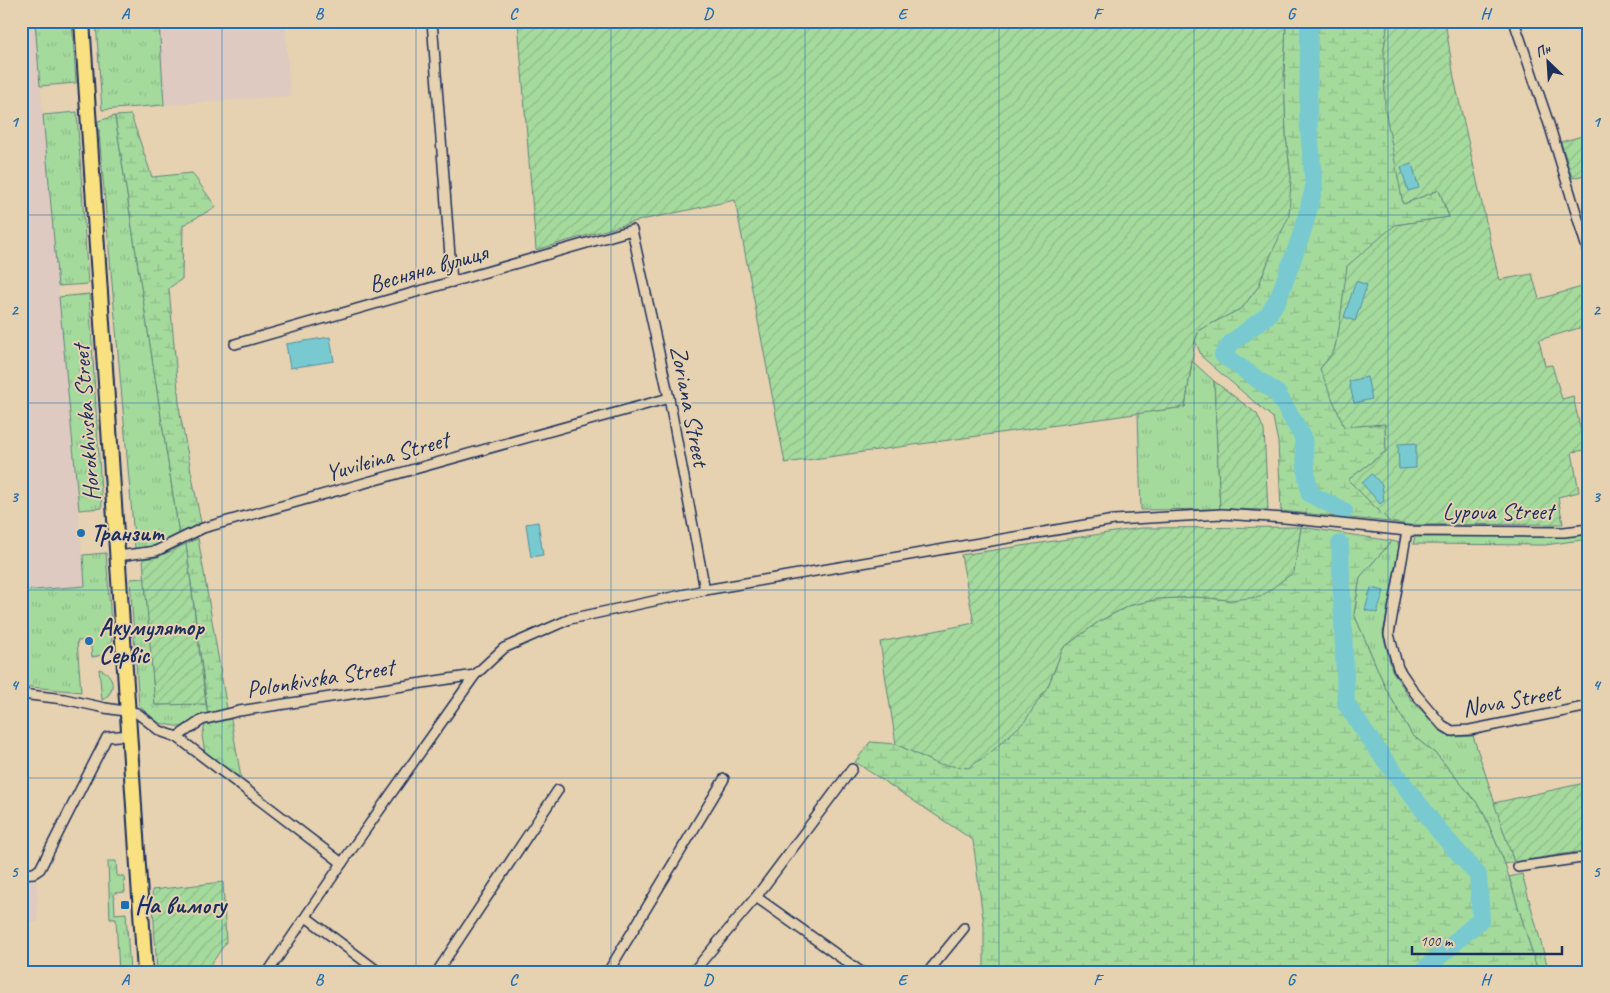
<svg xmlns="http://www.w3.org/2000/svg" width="1610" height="993" font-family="Caveat,sans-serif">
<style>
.built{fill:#decac0}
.grass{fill:url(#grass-tufts);stroke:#60847e}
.forest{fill:url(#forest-crowns);stroke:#60847e}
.wetland{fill:url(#wetland-marsh);stroke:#60847e}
.garden{fill:url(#garden-furrows);stroke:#60847e}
.water{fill:#79cad0;stroke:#538ca2}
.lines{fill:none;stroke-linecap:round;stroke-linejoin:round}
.river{stroke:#79cad0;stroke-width:18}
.street-casing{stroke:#1b2f5e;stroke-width:12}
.primary-casing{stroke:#1b2f5e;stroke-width:18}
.street{stroke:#e6d2b0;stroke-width:9}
.primary{stroke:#f9e181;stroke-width:14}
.grid{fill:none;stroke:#1f6fb2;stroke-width:1;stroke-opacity:0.55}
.poi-dot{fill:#1f6fb2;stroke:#e6d2b0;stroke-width:2}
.labels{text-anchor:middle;stroke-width:4;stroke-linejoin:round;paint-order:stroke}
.street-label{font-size:24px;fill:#1b2f5e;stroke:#e6d2b0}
.poi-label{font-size:24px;font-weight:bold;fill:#1b2f5e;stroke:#e6d2b0;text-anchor:start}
.neatline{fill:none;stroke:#1f6fb2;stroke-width:2}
.grid-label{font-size:16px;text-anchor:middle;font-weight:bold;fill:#1f6fb2}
</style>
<defs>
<pattern id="grass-tufts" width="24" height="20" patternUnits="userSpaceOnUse" patternTransform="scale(1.25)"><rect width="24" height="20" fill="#a5da9d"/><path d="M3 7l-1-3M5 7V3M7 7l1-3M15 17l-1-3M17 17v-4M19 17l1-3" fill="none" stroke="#8dbb8a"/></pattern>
<pattern id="forest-crowns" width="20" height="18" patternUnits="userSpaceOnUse" patternTransform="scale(1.25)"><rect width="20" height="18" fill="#a5da9d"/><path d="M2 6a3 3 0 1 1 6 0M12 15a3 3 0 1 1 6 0" fill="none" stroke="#8dbb8a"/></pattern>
<pattern id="wetland-marsh" width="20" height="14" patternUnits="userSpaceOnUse" patternTransform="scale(1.25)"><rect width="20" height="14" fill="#a5da9d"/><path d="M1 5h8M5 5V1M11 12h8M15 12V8" fill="none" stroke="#8dbb8a"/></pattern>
<pattern id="garden-furrows" width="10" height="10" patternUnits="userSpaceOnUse" patternTransform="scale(1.25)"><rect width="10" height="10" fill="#a5da9d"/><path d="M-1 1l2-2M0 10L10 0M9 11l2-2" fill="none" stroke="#8dbb8a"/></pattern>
</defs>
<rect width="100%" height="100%" fill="#e6d2b0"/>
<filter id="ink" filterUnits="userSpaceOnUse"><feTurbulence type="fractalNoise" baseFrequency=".02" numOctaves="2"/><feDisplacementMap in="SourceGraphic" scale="10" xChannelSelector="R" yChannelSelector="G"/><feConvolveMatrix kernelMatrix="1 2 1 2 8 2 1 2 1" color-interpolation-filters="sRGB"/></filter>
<g filter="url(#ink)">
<g class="built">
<path d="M21 21H35L85 586 21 591Z"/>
<path d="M159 21H285L290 96 164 105Z"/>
<path d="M21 879 37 881 38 922H21Z"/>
</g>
<g class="grass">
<path d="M35 21H72L76 83 40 86Z"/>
<path d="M96 21H159L164 105 102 110Z"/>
<path d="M77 112 88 284 58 286 43 115Z"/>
<path d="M115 116 179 534 155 546 135 549 98 121Z"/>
<path d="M89 294 102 508 79 510 59 297Z"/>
<path d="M1192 361 1214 381 1220 509 1141 510 1138 413 1185 407Z"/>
<path d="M1589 533V539L1545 545 1413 544 1415 537 1564 536Z"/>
<path d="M1392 541 1400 543 1383 634 1392 670 1410 698 1439 729 1453 737 1473 736 1514 862 1505 864 1482 809 1437 755 1412 735 1386 689 1354 614 1360 577Z"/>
<path d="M106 553 112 637C111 650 105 656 92 657L90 640 77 641 81 692 21 686V634L24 633 21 591 85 586 83 555Z"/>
<path d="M145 578 155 705 206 704 208 714 200 716 181 727 159 723 139 706 130 579Z"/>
<path d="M99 669C115 673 117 693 102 700Z"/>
<path d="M108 861H116L117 876H124L125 892 114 893 115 914 126 913 130 972H119L116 919H110Z"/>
<path d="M1522 874 1549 972H1538L1509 877Z"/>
</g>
<path class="forest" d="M231 719 241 778 205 753 202 736 205 725Z"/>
<g class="wetland">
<path d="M1286 21H1388L1384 49 1404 204 1439 190 1449 217 1395 225 1339 329 1334 351 1320 369 1385 424 1386 451 1348 480 1390 522 1281 511 1278 442 1273 418 1202 357 1195 341 1199 330 1242 308 1258 287 1270 257 1291 178 1286 137 1284 76Z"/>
<path d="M131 115 152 177 192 173 216 207 183 225 182 279 169 288 180 414 201 523 179 534 115 116Z"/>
<path d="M1301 527 1392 541 1360 577 1354 614 1386 689 1412 735 1437 755 1482 809 1505 864 1538 972H984V926L973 840 855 762 870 742 896 744 937 764 1048 686 1063 648 1098 622 1128 606 1158 599 1196 597 1230 600 1294 572Z"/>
<path d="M198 538 227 709 208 714 186 544Z"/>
</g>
<g class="garden">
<path d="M518 21H1286L1284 76 1286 137 1291 178 1289 216 1270 257 1258 287 1242 308 1199 330 1195 341 1185 407 785 463 735 200 637 221 536 250Z"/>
<path d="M1388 21H1445L1454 78 1499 280 1532 274 1539 299 1589 285V325L1539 340 1545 366 1552 365 1562 399 1573 396 1585 450 1572 452 1579 492 1558 497 1563 524 1409 525 1390 522 1348 480 1386 451 1385 424 1344 427 1320 369 1334 351 1339 329 1347 266 1395 225 1449 217 1439 190 1403 204 1385 109 1384 49Z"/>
<path d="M1589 134V174L1572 178 1561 142Z"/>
<path d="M1214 381 1257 414 1264 430 1268 510 1220 509Z"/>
<path d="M1301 527 1294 572 1260 597 1230 600 1196 597 1158 599 1128 606 1098 622 1063 648 1048 686 1025 721 990 753 968 768 937 764 896 744 880 642 974 623 961 555 1141 528Z"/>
<path d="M186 544 206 704 155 705 143 559 158 557Z"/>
<path d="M1589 782V850L1514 862 1494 803Z"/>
<path d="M223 882 226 942 206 972H157L152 890Z"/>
</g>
<g class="water">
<path d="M1412 164 1419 188 1408 191 1401 167Z"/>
<path d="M1356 281 1367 285 1355 321 1344 317Z"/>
<path d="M330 337 334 361 290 368 286 344Z"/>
<path d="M1367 377 1372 399 1354 403 1349 381Z"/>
<path d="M1416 443V468L1399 469 1398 444Z"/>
<path d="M1372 474 1382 485 1384 501 1380 504 1362 483Z"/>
<path d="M538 522 543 555 531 557 526 524Z"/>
<path d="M1371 588 1384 591 1377 613 1365 610Z"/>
</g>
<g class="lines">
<g class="river">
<path d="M1312 21 1309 27 1308 117 1314 188 1303 230 1279 297 1268 315 1231 343 1223 355 1277 393 1303 437 1307 477 1310 494 1344 511"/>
<path d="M1340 544 1346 704 1376 748 1440 832 1478 875 1481 919 1422 972"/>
</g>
<defs>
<g id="street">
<path d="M432 21 452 282"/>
<path d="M1514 21 1549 124 1589 255"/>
<path d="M235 344 632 230 669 398 705 590"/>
<path d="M1407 531 1389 634 1398 668 1415 693 1442 725 1452 731 1470 730 1589 706"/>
<path d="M118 556 156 551 203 528 669 398"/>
<path d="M21 694 64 699 105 708 137 713 160 731 177 737 342 863"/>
<path d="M177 737 202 720 239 711 475 675"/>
<path d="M1518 867 1589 857"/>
<path d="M21 874 34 873 40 869 107 737 130 735"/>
<path d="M756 897 861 972"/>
<path d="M306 917 379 972"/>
<path d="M268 972 342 863 475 675 504 648 570 619 705 590 1114 520 1222 514 1285 518 1407 531 1564 532 1589 529"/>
<path d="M437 972 558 790"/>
<path d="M608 972 724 779"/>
<path d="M693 972 756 897 852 769"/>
<path d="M928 972 964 928"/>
</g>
<path id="primary" d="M82 21 145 972"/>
</defs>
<use href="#street" class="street-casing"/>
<use href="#primary" class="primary-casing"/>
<use href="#street" class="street"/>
<use href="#primary" class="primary"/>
</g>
</g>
<path class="grid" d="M222 21V972M416 21V972M611 21V972M805 21V972M999 21V972M1194 21V972M1388 21V972M21 215H1589M21 403H1589M21 590H1589M21 778H1589"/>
<g class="poi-dot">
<circle cx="81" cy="533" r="5"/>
<circle cx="89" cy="641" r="5"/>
<rect x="120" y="900" width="10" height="10" rx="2.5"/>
</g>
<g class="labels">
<g class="street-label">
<text transform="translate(428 268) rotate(-16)" y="8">Весняна вулиця</text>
<text transform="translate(690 406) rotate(79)" y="8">Zoriana Street</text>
<text transform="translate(86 423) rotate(-94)" y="8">Horokhivska Street</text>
<text transform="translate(387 456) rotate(-16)" y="8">Yuvileina Street</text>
<text x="1498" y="519">Lypova Street</text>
<text transform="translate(320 678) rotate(-9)" y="8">Polonkivska Street</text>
<text transform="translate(1511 700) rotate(-10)" y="8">Nova Street</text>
</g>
<g class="poi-label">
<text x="91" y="541">Транзит</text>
<text x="99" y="635">Акумулятор<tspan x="99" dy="28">Сервіс</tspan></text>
<text x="135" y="913">На вимогу</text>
</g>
</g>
<rect width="1610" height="993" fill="none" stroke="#e6d2b0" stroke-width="55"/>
<g transform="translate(1548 62) rotate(335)" stroke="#e6d2b0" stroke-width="4" paint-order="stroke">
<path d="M0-4L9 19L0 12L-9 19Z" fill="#1b2f5e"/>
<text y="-8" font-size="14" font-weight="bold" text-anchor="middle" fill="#1b2f5e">Пн</text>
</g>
<path d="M1412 946v8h150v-8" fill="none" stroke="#1b2f5e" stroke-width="2.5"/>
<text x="1420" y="946" font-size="15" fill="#1b2f5e" stroke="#e6d2b0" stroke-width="4" paint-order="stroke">100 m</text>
<rect x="28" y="28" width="1554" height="938" class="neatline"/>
<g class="grid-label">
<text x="125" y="19">A</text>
<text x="319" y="19">B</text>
<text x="513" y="19">C</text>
<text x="708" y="19">D</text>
<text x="902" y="19">E</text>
<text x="1097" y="19">F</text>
<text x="1291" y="19">G</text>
<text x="1485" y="19">H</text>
<text x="14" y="127">1</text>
<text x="1596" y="127">1</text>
<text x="14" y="315">2</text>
<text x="1596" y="315">2</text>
<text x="14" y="502">3</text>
<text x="1596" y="502">3</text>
<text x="14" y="690">4</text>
<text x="1596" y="690">4</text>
<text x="14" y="877">5</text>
<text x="1596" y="877">5</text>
<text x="125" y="985">A</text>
<text x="319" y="985">B</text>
<text x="513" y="985">C</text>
<text x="708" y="985">D</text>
<text x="902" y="985">E</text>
<text x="1097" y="985">F</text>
<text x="1291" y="985">G</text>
<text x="1485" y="985">H</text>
</g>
</svg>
